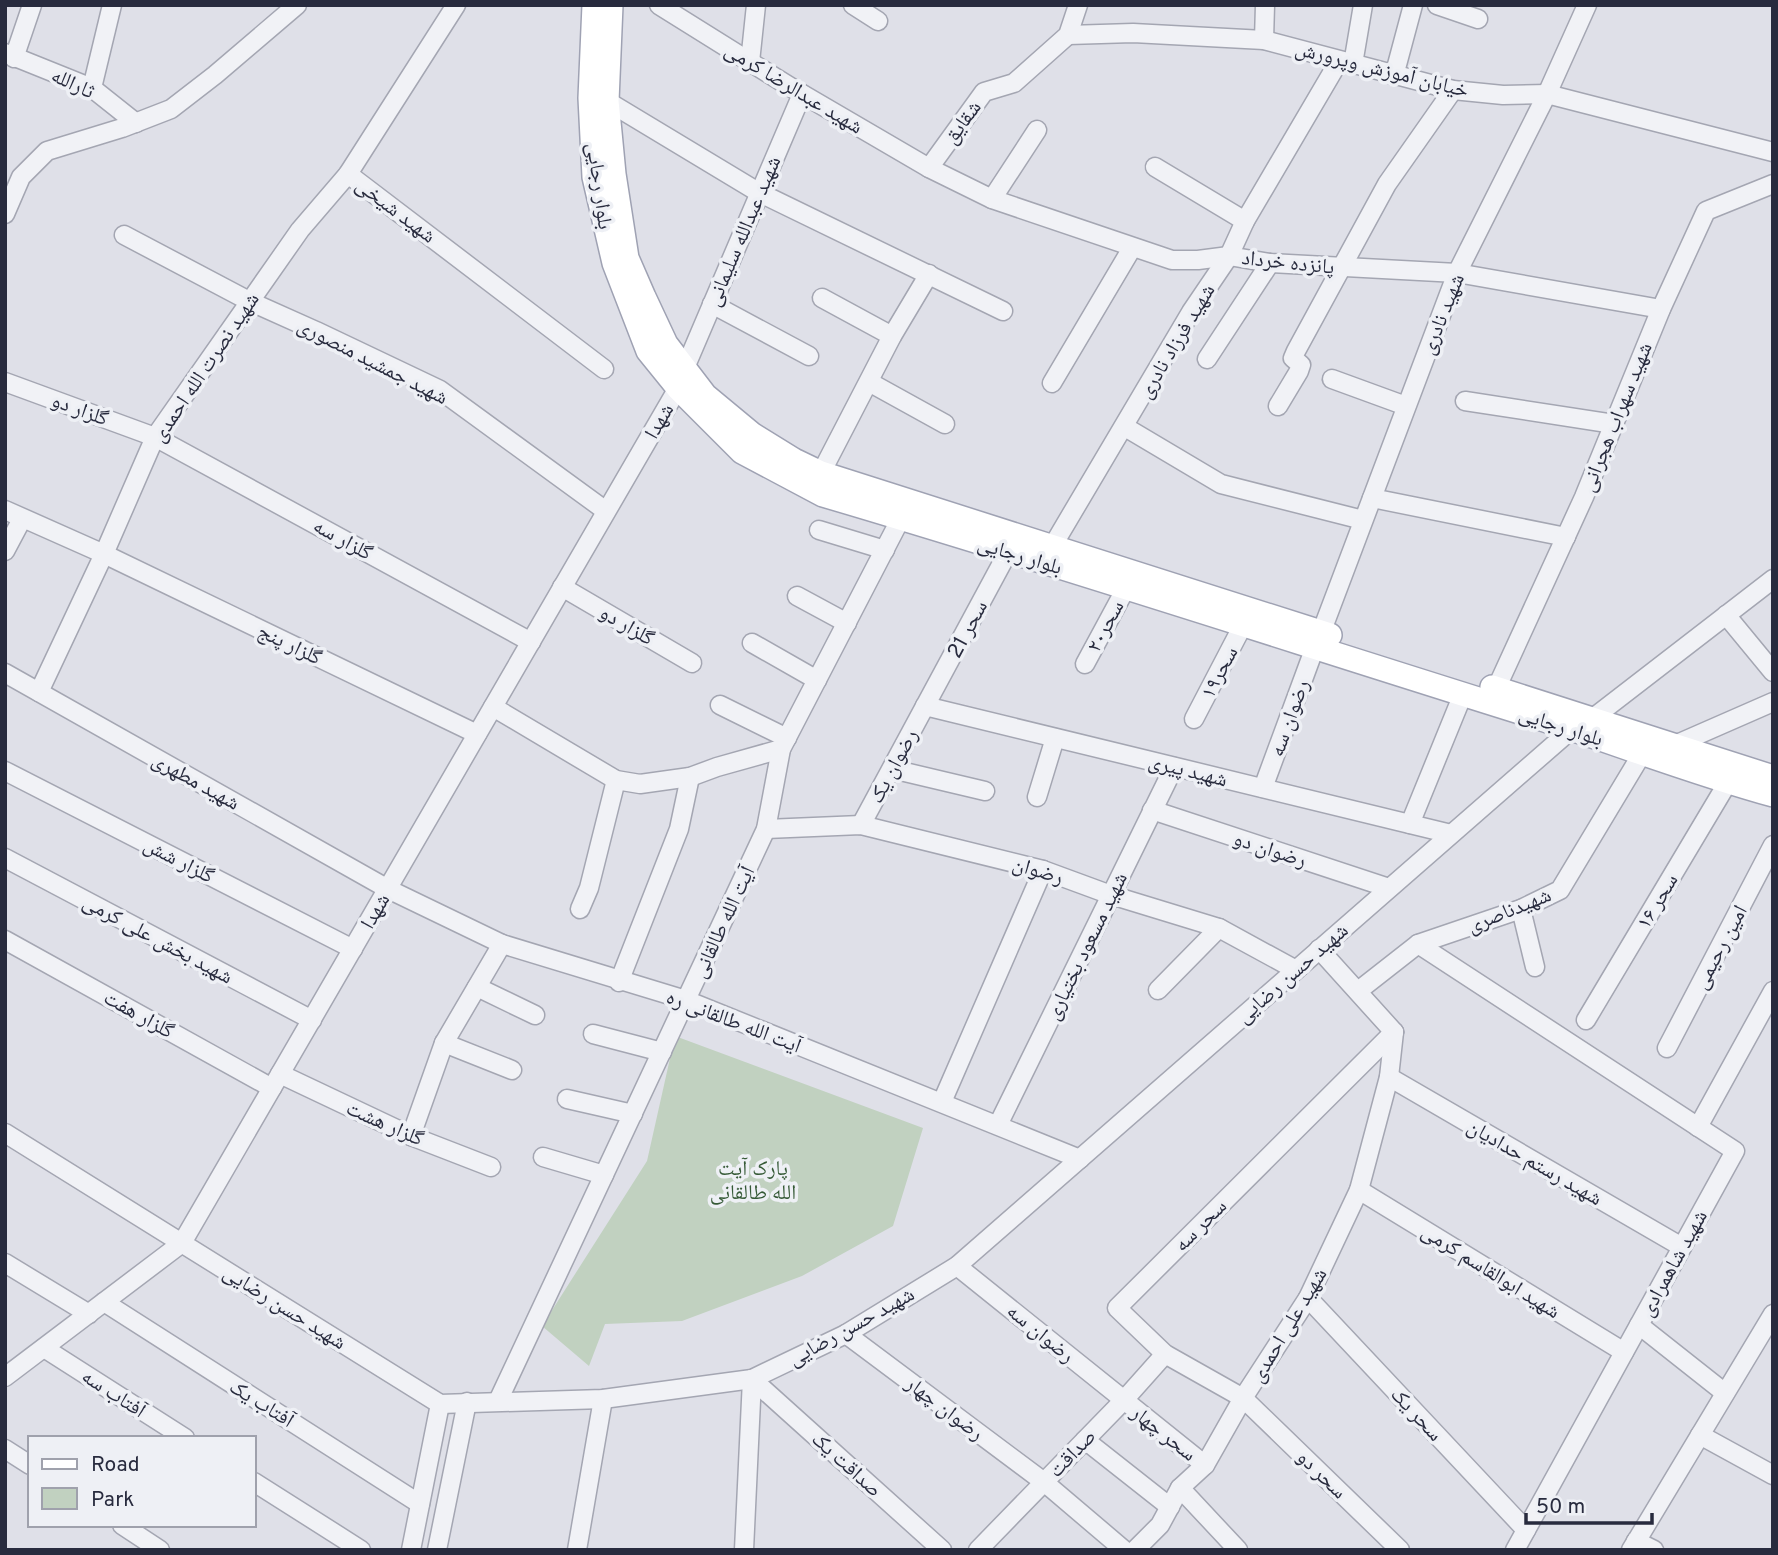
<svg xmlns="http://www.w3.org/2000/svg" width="1778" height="1555" font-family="Overpass,'Noto Naskh Arabic',sans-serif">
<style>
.green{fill:#c1d1c0}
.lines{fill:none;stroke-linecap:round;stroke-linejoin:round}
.minor-casing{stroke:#a4a6b2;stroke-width:21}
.major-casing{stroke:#9fa2b3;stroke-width:26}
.minor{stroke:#f1f2f6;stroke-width:18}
.major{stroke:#fff;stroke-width:23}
.labels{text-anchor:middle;stroke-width:7;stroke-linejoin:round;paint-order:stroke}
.street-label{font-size:21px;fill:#282b3e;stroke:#eef0f5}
.park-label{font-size:21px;fill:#365a37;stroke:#eef0f5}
</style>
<rect width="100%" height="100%" fill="#dfe0e8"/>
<path class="green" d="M675 1036 923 1128 893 1226 802 1276 682 1321 605 1324 589 1366 542 1326 647 1161Z"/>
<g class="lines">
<defs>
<g id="minor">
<path d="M659 5 792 88 929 168 992 199 1172 260H1198L1229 256 1270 263 1457 273 1661 309"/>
<path d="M853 5 878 21"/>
<path d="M1437 5 1478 19"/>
<path d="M1068 35 1133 33 1264 40 1453 90 1503 95 1547 94 1773 152"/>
<path d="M1264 40 1265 5"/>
<path d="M5 53 92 88 136 123"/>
<path d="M14 58 32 5"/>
<path d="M750 62 756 5"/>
<path d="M1353 64 1363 5"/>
<path d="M1394 76 1413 5"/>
<path d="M92 88 112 5"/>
<path d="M607 101 758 192 1003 311"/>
<path d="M1155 167 1245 221"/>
<path d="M929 168 984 92 1014 83 1068 35 1078 5"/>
<path d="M348 174 604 369"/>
<path d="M992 199 1037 130"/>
<path d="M5 214 21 177 47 151 122 128 171 109 215 75 297 5"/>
<path d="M124 235 249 301 316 331 440 390 606 511"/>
<path d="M822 298 892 336"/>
<path d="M712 304 809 356"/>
<path d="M1207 359 1270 263"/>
<path d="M685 368 802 94"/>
<path d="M1332 379 1406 406"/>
<path d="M5 382 155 437 531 642"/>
<path d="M869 382 945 424"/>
<path d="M1052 383 1132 248"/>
<path d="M1465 401 1614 424"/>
<path d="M1278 406 1299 371 1301 365 1293 358 1296 351 1387 184 1453 90"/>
<path d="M1125 427 1221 484 1363 520"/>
<path d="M821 473 892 336 929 274"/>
<path d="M1372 498 1566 537"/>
<path d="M5 510 104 554 477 734"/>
<path d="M819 530 885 550"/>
<path d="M1052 547 1191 312 1229 256 1245 221 1339 61"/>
<path d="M5 551 22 519"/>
<path d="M562 587 692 663"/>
<path d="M797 596 847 623"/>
<path d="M1726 615 1773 672"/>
<path d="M1321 633 1457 273 1547 94 1587 5"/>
<path d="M752 643 817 680"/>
<path d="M1085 664 1126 588"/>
<path d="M5 673 388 889 502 944 686 1000 1080 1159"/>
<path d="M1496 689 1584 497 1661 309 1706 211 1773 184"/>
<path d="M39 692 104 554 155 437 300 230 348 174 456 5"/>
<path d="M720 705 787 738"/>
<path d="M925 706 1451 834"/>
<path d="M493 707 616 780 640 784 690 777 717 767 781 749"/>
<path d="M1593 718 1773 579"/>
<path d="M1194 719 1243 625"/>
<path d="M1677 744 1773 702"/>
<path d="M892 769 985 791"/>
<path d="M5 771 353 949"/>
<path d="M1263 788 1315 647"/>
<path d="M1037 797 1055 738"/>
<path d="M1152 810 1389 888"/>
<path d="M1410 824 1463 694"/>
<path d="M861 825 1008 552"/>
<path d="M766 829 861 825 1043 870 1111 895 1219 928 1296 970"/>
<path d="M5 858 312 1020"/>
<path d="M580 909 589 888 616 780"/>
<path d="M1521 909 1535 967"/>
<path d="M5 940 272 1088"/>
<path d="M1418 944 1735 1151 1515 1550"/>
<path d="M1319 949 1394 1032"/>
<path d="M619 982 679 829 690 777"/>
<path d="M477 987 535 1015"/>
<path d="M1158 990 1219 928"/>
<path d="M1358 991 1418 944 1521 909 1560 890 1643 752"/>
<path d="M1586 1020 1728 782"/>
<path d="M1394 1032 1117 1308 1165 1354 1243 1398 1400 1550"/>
<path d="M593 1034 662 1052"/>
<path d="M444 1043 512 1070"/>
<path d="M1667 1048 1773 845"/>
<path d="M280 1074 411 1136 491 1167"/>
<path d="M1389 1077 1682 1247"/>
<path d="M567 1099 633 1114"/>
<path d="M942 1102 1043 870"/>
<path d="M998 1125 1174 767"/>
<path d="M1698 1127 1773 991"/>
<path d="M5 1133 440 1404 603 1399 752 1379 846 1334 957 1266 1572 729"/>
<path d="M411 1136 444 1043 502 944"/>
<path d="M543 1157 604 1175"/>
<path d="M1359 1190 1624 1352"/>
<path d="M5 1263 89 1314"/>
<path d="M957 1266 1205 1465"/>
<path d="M1308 1298 1526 1530"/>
<path d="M104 1302 420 1504"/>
<path d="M1639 1325 1725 1393"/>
<path d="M846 1334 1044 1482 1124 1550"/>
<path d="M44 1348 185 1438"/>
<path d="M5 1377 182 1243 678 388"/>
<path d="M752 1379 942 1550"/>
<path d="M498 1401 766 829 781 749 901 518"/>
<path d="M1700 1435 1773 1475"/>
<path d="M1085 1440 1170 1507"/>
<path d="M5 1449 30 1465"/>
<path d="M254 1482 361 1550"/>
<path d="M1180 1488 1238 1550"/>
<path d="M122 1525 160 1550"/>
<path d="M1636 1541 1654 1550"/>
<path d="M411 1550 440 1404"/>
<path d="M437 1550 467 1402"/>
<path d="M577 1550 603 1399"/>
<path d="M744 1550 752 1379"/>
<path d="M978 1550 1124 1400 1165 1354"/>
<path d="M1135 1550 1160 1525 1180 1488 1205 1465 1243 1398 1308 1298 1359 1190 1389 1077 1394 1032"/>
<path d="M1631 1550 1773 1314"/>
</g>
<g id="major">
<path d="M594 5 590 98 594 177 614 263 648 351 678 388 742 452 823 495C1058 564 1292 641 1526 714 1608 740 1689 772 1773 795"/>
<path d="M611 5 607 101 614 174 627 258 644 297 666 344 705 395 752 434 794 460 821 473 1330 635"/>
<path d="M1492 687 1773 777"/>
</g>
</defs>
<use href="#minor" class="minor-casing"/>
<use href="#major" class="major-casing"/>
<use href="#minor" class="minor"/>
<use href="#major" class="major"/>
</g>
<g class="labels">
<g class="street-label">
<text transform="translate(1382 69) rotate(14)" y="7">خیابان آموزش وپرورش</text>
<text transform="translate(73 83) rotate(25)" y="7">ثارالله</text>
<text transform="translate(794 88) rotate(31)" y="7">شهید عبدالرضا کرمی</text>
<text transform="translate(962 122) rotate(-54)" y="7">شقایق</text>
<text transform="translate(600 186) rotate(82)" y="7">بلوار رجایی</text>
<text transform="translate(396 210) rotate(37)" y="7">شهید شیخی</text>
<text transform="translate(743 231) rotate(-67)" y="7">شهید عبدالله سلیمانی</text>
<text transform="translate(1288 262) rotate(6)" y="7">پانزده خرداد</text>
<text transform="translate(1442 314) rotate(-68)" y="7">شهید نادری</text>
<text transform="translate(1176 341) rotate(-59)" y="7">شهید فرزاد نادری</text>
<text transform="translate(373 361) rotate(27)" y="7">شهید جمشید منصوری</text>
<text transform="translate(205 367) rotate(-56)" y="7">شهید نصرت الله احمدی</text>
<text transform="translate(80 409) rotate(20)" y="7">گلزار دو</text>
<text transform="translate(1616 417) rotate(-68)" y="7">شهید سهراب هجرانی</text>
<text transform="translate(659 421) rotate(-60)" y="7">شهدا</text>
<text transform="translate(343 539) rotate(29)" y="7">گلزار سه</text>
<text transform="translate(1020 555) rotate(17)" y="7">بلوار رجایی</text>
<text transform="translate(627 625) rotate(30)" y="7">گلزار دو</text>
<text transform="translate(1105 626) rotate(-62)" y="7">سحر۲۰</text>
<text transform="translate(967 629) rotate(-62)" y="7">سحر 21</text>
<text transform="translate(290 644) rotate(26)" y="7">گلزار پنج</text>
<text transform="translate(1219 672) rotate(-62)" y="7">سحر۱۹</text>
<text transform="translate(1289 718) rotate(-70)" y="7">رضوان سه</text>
<text transform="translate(1561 726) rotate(18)" y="7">بلوار رجایی</text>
<text transform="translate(893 766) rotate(-62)" y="7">رضوان یک</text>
<text transform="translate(1188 770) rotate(14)" y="7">شهید پیری</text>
<text transform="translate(196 781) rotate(29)" y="7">شهید مطهری</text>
<text transform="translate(1270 849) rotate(18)" y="7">رضوان دو</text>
<text transform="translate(179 860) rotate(27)" y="7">گلزار شش</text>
<text transform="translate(1038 870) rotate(17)" y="7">رضوان</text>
<text transform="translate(1657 901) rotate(-59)" y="7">سحر ۱۶</text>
<text transform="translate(1509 910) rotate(-22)" y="7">شهیدناصری</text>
<text transform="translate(375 911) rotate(-60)" y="7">شهدا</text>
<text transform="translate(723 922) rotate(-65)" y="7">آیت الله طالقانی</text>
<text transform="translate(158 939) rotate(28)" y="7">شهید بخش علی کرمی</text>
<text transform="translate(1086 946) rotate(-64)" y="7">شهید مسعود بختیاری</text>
<text transform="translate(1720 947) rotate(-62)" y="7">امین رحیمی</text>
<text transform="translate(1292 973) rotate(-41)" y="7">شهید حسن رضایی</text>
<text transform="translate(139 1014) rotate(29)" y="7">گلزار هفت</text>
<text transform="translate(734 1021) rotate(21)" y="7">آیت الله طالقانی ره</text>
<text transform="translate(385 1123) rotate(24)" y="7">گلزار هشت</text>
<text transform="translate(1535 1162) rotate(30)" y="7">شهید رستم حدادیان</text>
<text transform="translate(1200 1225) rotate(-45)" y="7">سحر سه</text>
<text transform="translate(1673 1263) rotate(-61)" y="7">شهید شاهمرادی</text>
<text transform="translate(1491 1271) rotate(32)" y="7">شهید ابوالقاسم کرمی</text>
<text transform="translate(285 1307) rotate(32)" y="7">شهید حسن رضایی</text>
<text transform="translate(1288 1325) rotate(-59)" y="7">شهید علی احمدی</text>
<text transform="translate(851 1326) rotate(-29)" y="7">شهید حسن رضایی</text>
<text transform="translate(1041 1333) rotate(39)" y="7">رضوان سه</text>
<text transform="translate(114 1393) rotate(33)" y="7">آفتاب سه</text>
<text transform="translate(262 1403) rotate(32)" y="7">آفتاب یک</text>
<text transform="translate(945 1408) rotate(37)" y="7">رضوان چهار</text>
<text transform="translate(1417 1414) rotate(47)" y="7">سحر یک</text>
<text transform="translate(1164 1433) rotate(38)" y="7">سحر چهار</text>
<text transform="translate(1072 1453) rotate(-46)" y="7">صداقت</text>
<text transform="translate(847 1464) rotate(42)" y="7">صداقت یک</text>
<text transform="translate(1322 1474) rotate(44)" y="7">سحر دو</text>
</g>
<g class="park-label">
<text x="753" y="1175">پارک آیت<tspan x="753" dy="24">الله طالقانی</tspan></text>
</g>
</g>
<rect width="1778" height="1555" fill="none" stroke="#282b3e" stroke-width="14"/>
<rect x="28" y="1436" width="228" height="91" fill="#eef0f5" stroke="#9fa1ac" stroke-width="2"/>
<rect x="42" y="1459" width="35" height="10" fill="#ffffff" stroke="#9fa1ac" stroke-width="2"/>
<text x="91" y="1471" font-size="21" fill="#282b3e">Road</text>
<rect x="42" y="1488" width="35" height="21" fill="#c1d1c0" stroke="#9fa1ac" stroke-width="2"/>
<text x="91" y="1506" font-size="21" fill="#282b3e">Park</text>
<path d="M1526 1513v10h126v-10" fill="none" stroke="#282b3e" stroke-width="3.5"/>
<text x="1536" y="1513" font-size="21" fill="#282b3e" stroke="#eef0f5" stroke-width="5" paint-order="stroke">50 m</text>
</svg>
